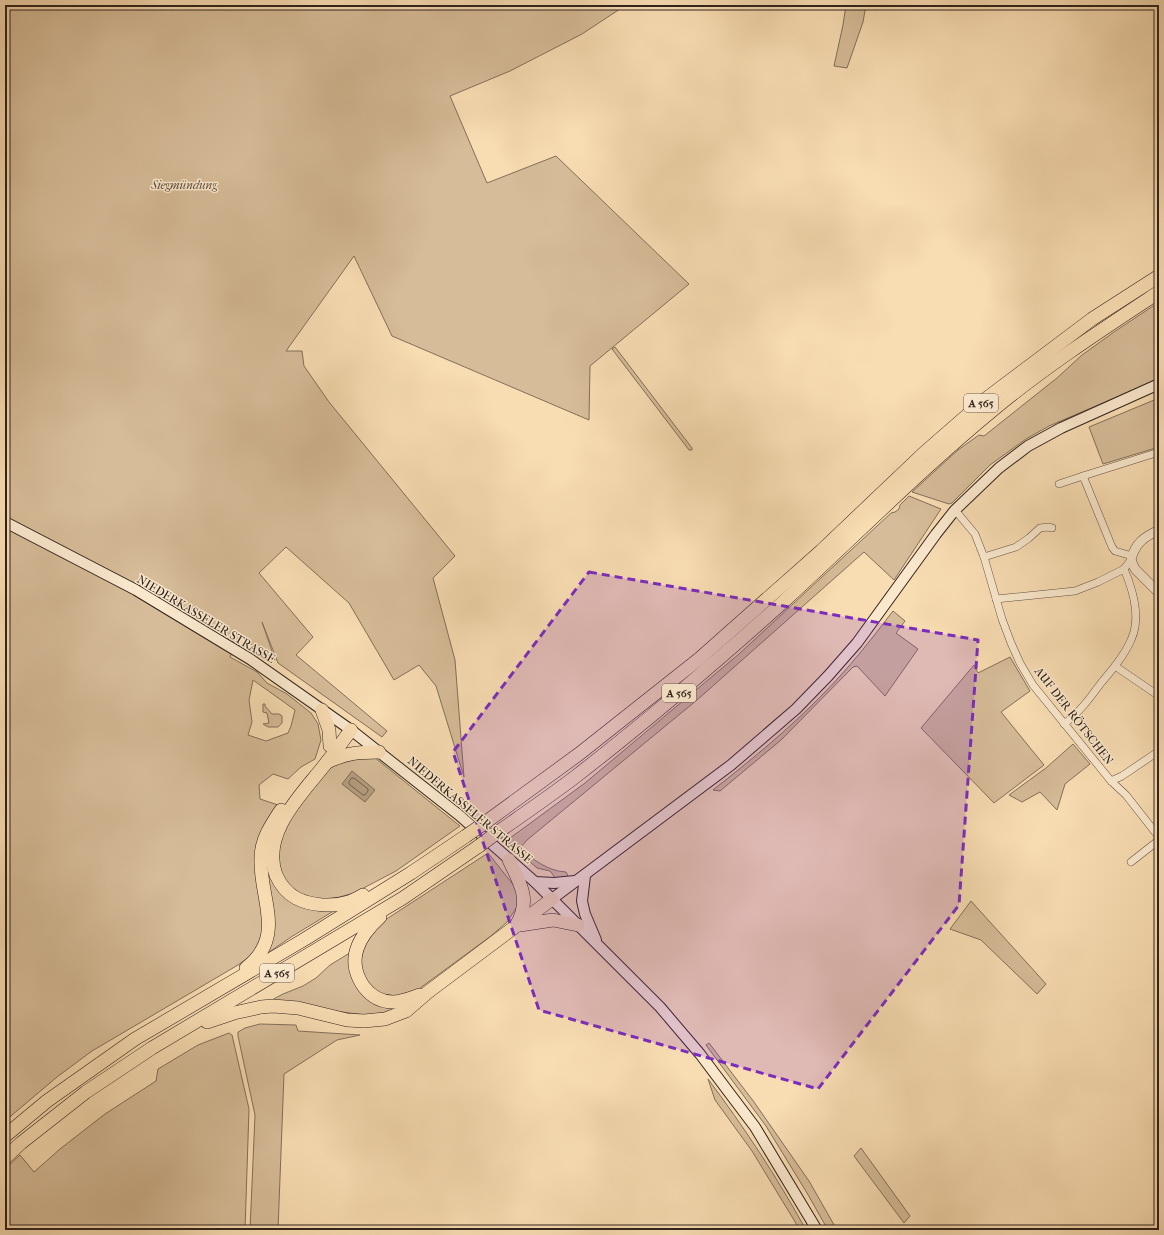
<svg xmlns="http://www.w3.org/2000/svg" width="1164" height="1235" font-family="'IM FELL French Canon',serif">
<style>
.green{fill:#d6bc98;stroke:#836f5a;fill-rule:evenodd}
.water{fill:#b49d7f;stroke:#7f6c57}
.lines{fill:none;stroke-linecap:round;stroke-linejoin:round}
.shore{stroke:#72604e;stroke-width:1}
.minor-casing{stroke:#625042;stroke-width:8}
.tertiary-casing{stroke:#625042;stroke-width:10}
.secondary-casing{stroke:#30221c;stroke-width:12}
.motorway-casing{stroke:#30221c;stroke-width:14}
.minor{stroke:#fae8cd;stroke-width:7}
.tertiary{stroke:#fae8cd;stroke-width:9}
.secondary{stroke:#fae8cd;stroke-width:10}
.motorway{stroke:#f8dcb2;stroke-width:13}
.motorway-bridge-casing{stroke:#30221c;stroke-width:14;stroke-linecap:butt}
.motorway-bridge{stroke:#f8dcb2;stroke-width:13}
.marked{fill:#7b2cbf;fill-opacity:0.2;stroke:#7b2cbf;stroke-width:3;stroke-dasharray:8 5;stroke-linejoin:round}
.labels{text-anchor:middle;stroke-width:3;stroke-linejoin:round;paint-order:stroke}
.shield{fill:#fae8cd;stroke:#6d5d51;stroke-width:1}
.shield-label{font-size:11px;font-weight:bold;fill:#30221c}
.park-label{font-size:12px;font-style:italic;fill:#5a483b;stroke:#fae8cd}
.street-label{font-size:12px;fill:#30221c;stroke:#fae8cd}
</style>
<rect width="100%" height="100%" fill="#f8dcb2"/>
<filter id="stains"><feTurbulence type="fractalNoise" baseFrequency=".005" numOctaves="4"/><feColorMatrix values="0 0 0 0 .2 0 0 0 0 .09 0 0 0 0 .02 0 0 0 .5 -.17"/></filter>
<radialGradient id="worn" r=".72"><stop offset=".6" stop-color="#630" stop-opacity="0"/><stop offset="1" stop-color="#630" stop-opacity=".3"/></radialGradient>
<g class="green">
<path d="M5 5H626L582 34 510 71 450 96 487 183 556 156 689 284 590 366 589 420 392 336 354 256 286 351H302L304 366 329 402 455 556 433 578 455 660 464 777 436 686 419 665 394 680 349 603 286 547 259 573 313 637 296 655 387 731 382 737 278 663 262 622 275 660 239 636 230 657 257 672 267 683 287 694 311 713 318 724 321 740 315 759 301 767 288 779 273 774 259 785 260 799 281 806 270 820 264 923 261 941 253 954 238 965 92 1051 57 1077 5 1121ZM253 680 295 710 291 726 288 733 266 741 248 735 252 722 249 700Z"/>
<path d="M846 5H866L863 22 847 68 834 66 843 25Z"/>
<path d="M1159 302V379L1049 426 1026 439 990 465 952 503 949 504 912 492 958 450 979 435 984 436 1057 378 1082 355 1114 332Z"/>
<path d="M615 347 692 448V450H689L612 349Z"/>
<path d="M1159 398V447L1103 464 1089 427Z"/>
<path d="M909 496 941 509 894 580 864 552 697 700 527 840 520 848C533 860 548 871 566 872L568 876 556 879 550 871 537 868 506 841 585 783 739 654 891 513 895 512 899 509 900 505Z"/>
<path d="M893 611 905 621 896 633 918 649 885 696 857 666 853 667 781 740 720 791 713 790C751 760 788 730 822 695 848 669 871 640 893 611Z"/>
<path d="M1010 657 1030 691 1001 712 1044 765 994 803 921 728 974 665 978 673Z"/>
<path d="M263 704H265V706L272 714H279L282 716V723L278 727H268L263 724 269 723 267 713 263 712Z"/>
<path d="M1073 744 1090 764 1065 784 1057 810 1040 792 1022 802 1009 795 1046 768Z"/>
<path d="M374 757 460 826 396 871 354 893 332 899H316L301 896 286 883 277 864 279 837 287 823 322 776 336 762Z"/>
<path d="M488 853 515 887 518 899 517 907 507 922 491 936 416 991 393 997 380 994 365 982 360 962 366 942 382 922Z"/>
<path d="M268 860 278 888 337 909 291 937 262 957Z"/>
<path d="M971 901 1046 984 1037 994 981 940 950 929Z"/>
<path d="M353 951V976L401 1007 383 1013 365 1015 268 1002 283 994 303 986 316 978 330 965Z"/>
<path d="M260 1024 296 1025 298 1031 360 1035 337 1040 284 1074 278 1230H250L255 1115 238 1036V1032L245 1028Z"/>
<path d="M229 1033 232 1035 249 1109 245 1230H5V1169L20 1155 34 1172 60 1149 105 1114 156 1081 158 1069 198 1045Z"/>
<path d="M709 1043 754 1102 809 1181 837 1230H828L807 1193 766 1126 706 1045Z"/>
<path d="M708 1079C744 1127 777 1177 806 1230H800L752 1151 715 1100Z"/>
<path d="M861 1148 910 1216 904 1223 854 1156Z"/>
</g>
<path class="water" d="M352 771 375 790 365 802 342 784Z"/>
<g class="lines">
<path class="shore" d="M352 778H354L368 789V791L365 795H363L349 784V782Z"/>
<defs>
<g id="minor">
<path d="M1083 476 1112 547 1115 551 1132 556"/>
<path d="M1059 484 1083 476 1159 452"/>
<path d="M955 510 975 534 984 557 1002 619 1011 643 1020 663 1033 685 1111 781 1126 795 1159 837"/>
<path d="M984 557 1016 547 1029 538 1040 528 1048 527 1052 528"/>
<path d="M996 599 1075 591 1098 582 1124 569 1131 560"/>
<path d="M1115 666 1159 696"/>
<path d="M1064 724C1079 713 1090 698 1101 683 1112 670 1124 656 1131 640 1141 619 1133 590 1124 569"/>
<path d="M1111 781 1122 776 1159 751"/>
<path d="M1131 862 1159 840"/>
</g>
<path id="tertiary" d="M1159 530C1144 537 1135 543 1131 560L1135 569 1159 593"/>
<g id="secondary">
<path d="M5 522 136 590 250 659 351 730 459 815 535 882 660 1007 700 1054 755 1127 817 1230"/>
<path d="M585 876 582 901 585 914 596 940"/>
<path d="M535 882 554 883 575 881"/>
<path d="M552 899 731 765 796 709 828 676 857 643 936 534 955 510 999 468 1028 446 1061 428 1159 384"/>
</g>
<g id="motorway">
<path d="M322 710 329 730 330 746"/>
<path d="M351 730C342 742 333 755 323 767 300 796 261 834 276 875 280 884 287 893 296 898 311 906 333 907 349 902 354 900 358 898 363 895"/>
<path d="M327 762C347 753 358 752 379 752"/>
<path d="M486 822 579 754 699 659 821 551 923 454 987 398 1092 319 1159 276"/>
<path d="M498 832C524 814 550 796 575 777 646 722 715 663 782 603 853 538 920 470 994 409 1046 366 1103 329 1159 292"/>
<path d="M509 860C520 883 531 899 517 924"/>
<path d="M380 917C359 936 345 960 364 987 371 996 381 1002 393 1002 402 1002 411 998 420 995"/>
<path d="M520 925 553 920 578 925"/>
<path d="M246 968C287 936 259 898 261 858 261 840 271 825 281 810"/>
<path d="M207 1022 234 1013 261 1007 273 1006 298 1008 347 1020 364 1021 385 1019 406 1011 428 992 552 899"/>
<path d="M5 1136 47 1101 135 1039 305 939 411 873 466 836"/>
<path d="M5 1158 21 1143 86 1092 152 1048 403 898 479 846"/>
</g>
</defs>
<use href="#minor" class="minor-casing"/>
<use href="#tertiary" class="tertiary-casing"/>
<use href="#secondary" class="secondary-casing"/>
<use href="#motorway" class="motorway-casing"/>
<use href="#minor" class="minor"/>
<use href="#tertiary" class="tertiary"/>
<use href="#secondary" class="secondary"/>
<use href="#motorway" class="motorway"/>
<defs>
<g id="motorway-bridge">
<path d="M466 836 486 822"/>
<path d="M479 846 498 832"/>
</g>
</defs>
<use href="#motorway-bridge" class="motorway-bridge-casing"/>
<use href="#motorway-bridge" class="motorway-bridge"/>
</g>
<path class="marked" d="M589 572 978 640 959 905 818 1089 539 1010 453 752Z"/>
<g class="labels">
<g class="shield">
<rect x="964" y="394" width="34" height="18" rx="3"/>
<rect x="662" y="684" width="34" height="18" rx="3"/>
<rect x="260" y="964" width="34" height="18" rx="3"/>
</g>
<g class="shield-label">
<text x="981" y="407">A 565</text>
<text x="679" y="697">A 565</text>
<text x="277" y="977">A 565</text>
</g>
<g class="park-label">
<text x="184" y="189">Siegmündung</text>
</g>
<g class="street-label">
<text transform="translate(206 619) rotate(31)" y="4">NIEDERKASSELER STRASSE</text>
<text transform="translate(1074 716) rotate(52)" y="4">AUF DER RÖTSCHEN</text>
<text transform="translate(470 810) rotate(40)" y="4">NIEDERKASSELER STRASSE</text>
</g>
</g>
<rect width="1164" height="1235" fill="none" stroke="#f8dcb2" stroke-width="20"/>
<rect x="6" y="6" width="1152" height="1223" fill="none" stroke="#30221c" stroke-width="2"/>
<rect x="10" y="10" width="1144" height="1215" fill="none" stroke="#30221c"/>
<rect width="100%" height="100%" filter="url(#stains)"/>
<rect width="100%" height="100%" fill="url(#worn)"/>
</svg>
